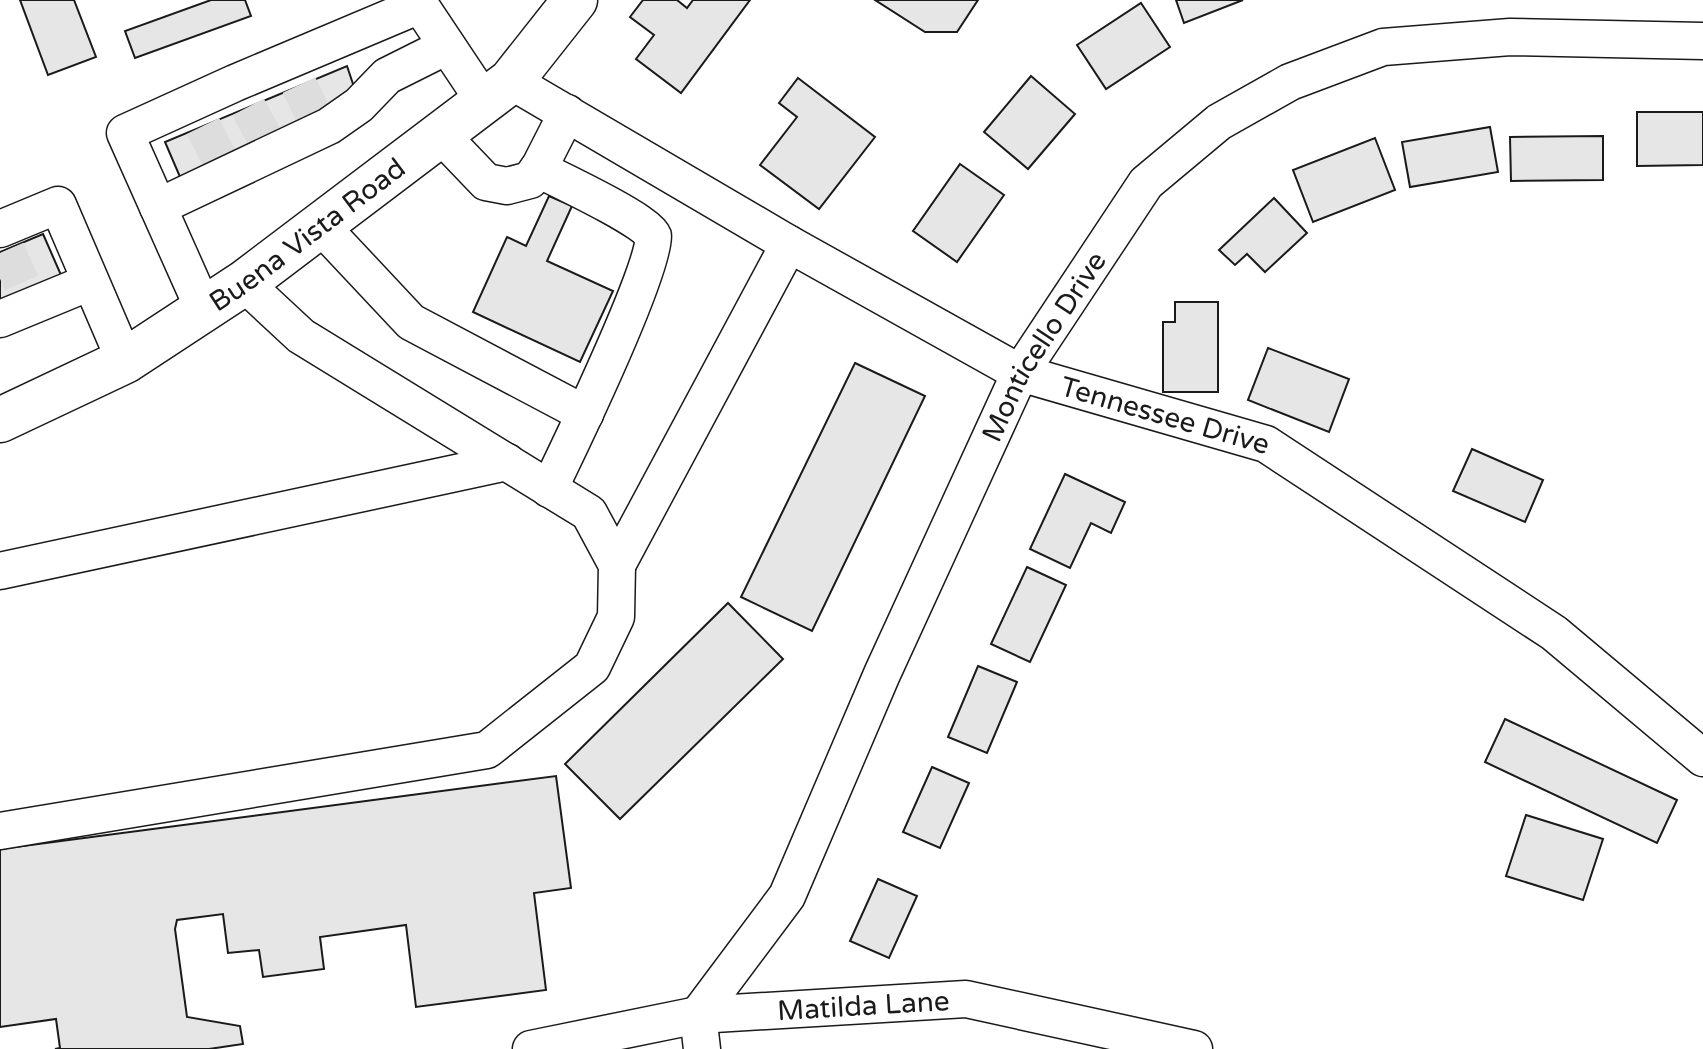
<svg xmlns="http://www.w3.org/2000/svg" width="1703" height="1049" font-family="'Varela Round',sans-serif">
<style>
.building{fill:#e6e6e6;stroke:#1a1a1a;stroke-width:2}
.lines{fill:none;stroke-linecap:round;stroke-linejoin:round}
.minor-tunnel{stroke:#ddd;stroke-width:36;stroke-dasharray:36 18;stroke-linecap:butt}
.minor-casing{stroke:#1a1a1a;stroke-width:39}
.major-casing{stroke:#1a1a1a;stroke-width:47}
.minor{stroke:#fff;stroke-width:36}
.major{stroke:#fff;stroke-width:44}
.labels{text-anchor:middle;stroke-width:6;stroke-linejoin:round;paint-order:stroke}
.street-label{font-size:28px;fill:#1a1a1a;stroke:#fff}
</style>
<rect width="100%" height="100%" fill="#fff"/>
<g class="building">
<path d="M20 0H74L96 57 48 75Z"/>
<path d="M211 0H245L251 16 135 58 125 31Z"/>
<path d="M643 0H677L687 8 693 0H750L681 93 636 59 654 35 630 17Z"/>
<path d="M875 0H978L957 32H925Z"/>
<path d="M1176 0H1243L1184 23Z"/>
<path d="M1141 3 1170 47 1106 89 1077 45Z"/>
<path d="M347 66 358 99 180 177 165 142Z"/>
<path d="M1031 76 1075 114 1028 169 984 132Z"/>
<path d="M798 78 875 137 819 209 760 165 797 117 779 103Z"/>
<path d="M1637 112H1703V165L1637 166Z"/>
<path d="M1490 127 1498 172 1410 187 1402 142Z"/>
<path d="M1603 136V180L1511 181 1510 137Z"/>
<path d="M1375 138 1395 190 1313 222 1293 170Z"/>
<path d="M960 164 1004 195 957 262 913 231Z"/>
<path d="M549 196 572 206 547 261 613 291 580 362 473 312 507 237 526 246Z"/>
<path d="M1274 198 1307 233 1265 272 1247 254 1235 265 1219 250Z"/>
<path d="M43 234 61 275 0 301V252Z"/>
<path d="M1175 302H1218V392H1163V322H1175Z"/>
<path d="M1268 348 1349 379 1329 432 1248 400Z"/>
<path d="M855 363 925 396 812 631 741 597Z"/>
<path d="M1472 449 1543 480 1525 522 1453 491Z"/>
<path d="M1065 474 1125 502 1111 533 1091 523 1070 568 1030 549Z"/>
<path d="M1027 567 1066 585 1030 662 991 644Z"/>
<path d="M728 603 783 659 620 819 565 764Z"/>
<path d="M978 666 1017 682 987 753 948 737Z"/>
<path d="M1505 719 1677 800 1657 843 1485 762Z"/>
<path d="M932 767 969 783 940 848 903 832Z"/>
<path d="M556 776 571 888 534 893 546 990 416 1007 406 925 320 937 324 969 263 977 259 950 228 953 223 914 177 920 175 929 187 1017 240 1026 243 1044 209 1049H55L60 1048 56 1019 0 1027V849Z"/>
<path d="M1526 815 1603 839 1583 900 1506 876Z"/>
<path d="M878 879 917 896 889 958 850 941Z"/>
</g>
<g class="lines">
<g class="minor-tunnel">
<path d="M299 85 315 118"/>
<path d="M248 107 266 140"/>
<path d="M203 126 220 160"/>
<path d="M7 250 25 291"/>
</g>
<defs>
<g id="minor">
<path id="s1" d="M511 81 789 244 1020 373 1266 444 1554 633 1703 758"/>
<path d="M440 134 486 182 507 186 530 180 540 166 567 113"/>
<path d="M538 169C556 178 648 221 653 236 660 259 565 456 549 489"/>
<path d="M158 207 329 126 359 105 387 76 447 46"/>
<path d="M320 225 411 322 585 414"/>
<path d="M0 229 58 205 125 361"/>
<path d="M204 310 125 133 235 83 420 5 484 101"/>
<path d="M0 319 90 282"/>
<path d="M617 565 789 244"/>
<path d="M0 571 507 462"/>
<path d="M0 831 487 750 592 667 616 617 617 565 589 513 301 336 244 283"/>
<path id="s2" d="M531 1049 698 1015 966 999 1194 1049"/>
<path id="s3" d="M702 1049 698 1015 787 896 882 674 1020 373 1146 183 1219 122 1290 82 1383 47 1510 37 1703 41"/>
</g>
<g id="major">
<path id="s4" d="M0 420 125 361 244 283 511 81 575 0"/>
</g>
</defs>
<use href="#minor" class="minor-casing"/>
<use href="#major" class="major-casing"/>
<use href="#minor" class="minor"/>
<use href="#major" class="major"/>
</g>
<g class="labels">
<g class="street-label">
<text dy="10" stroke="none"><textPath href="#s4" startOffset="360">Buena Vista Road</textPath></text>
<text dy="10" stroke="none"><textPath href="#s3" startOffset="790">Monticello Drive</textPath></text>
<text dy="10" stroke="none"><textPath href="#s1" startOffset="738">Tennessee Drive</textPath></text>
<text dy="10" stroke="none"><textPath href="#s2" startOffset="336">Matilda Lane</textPath></text>
</g>
</g>
</svg>
